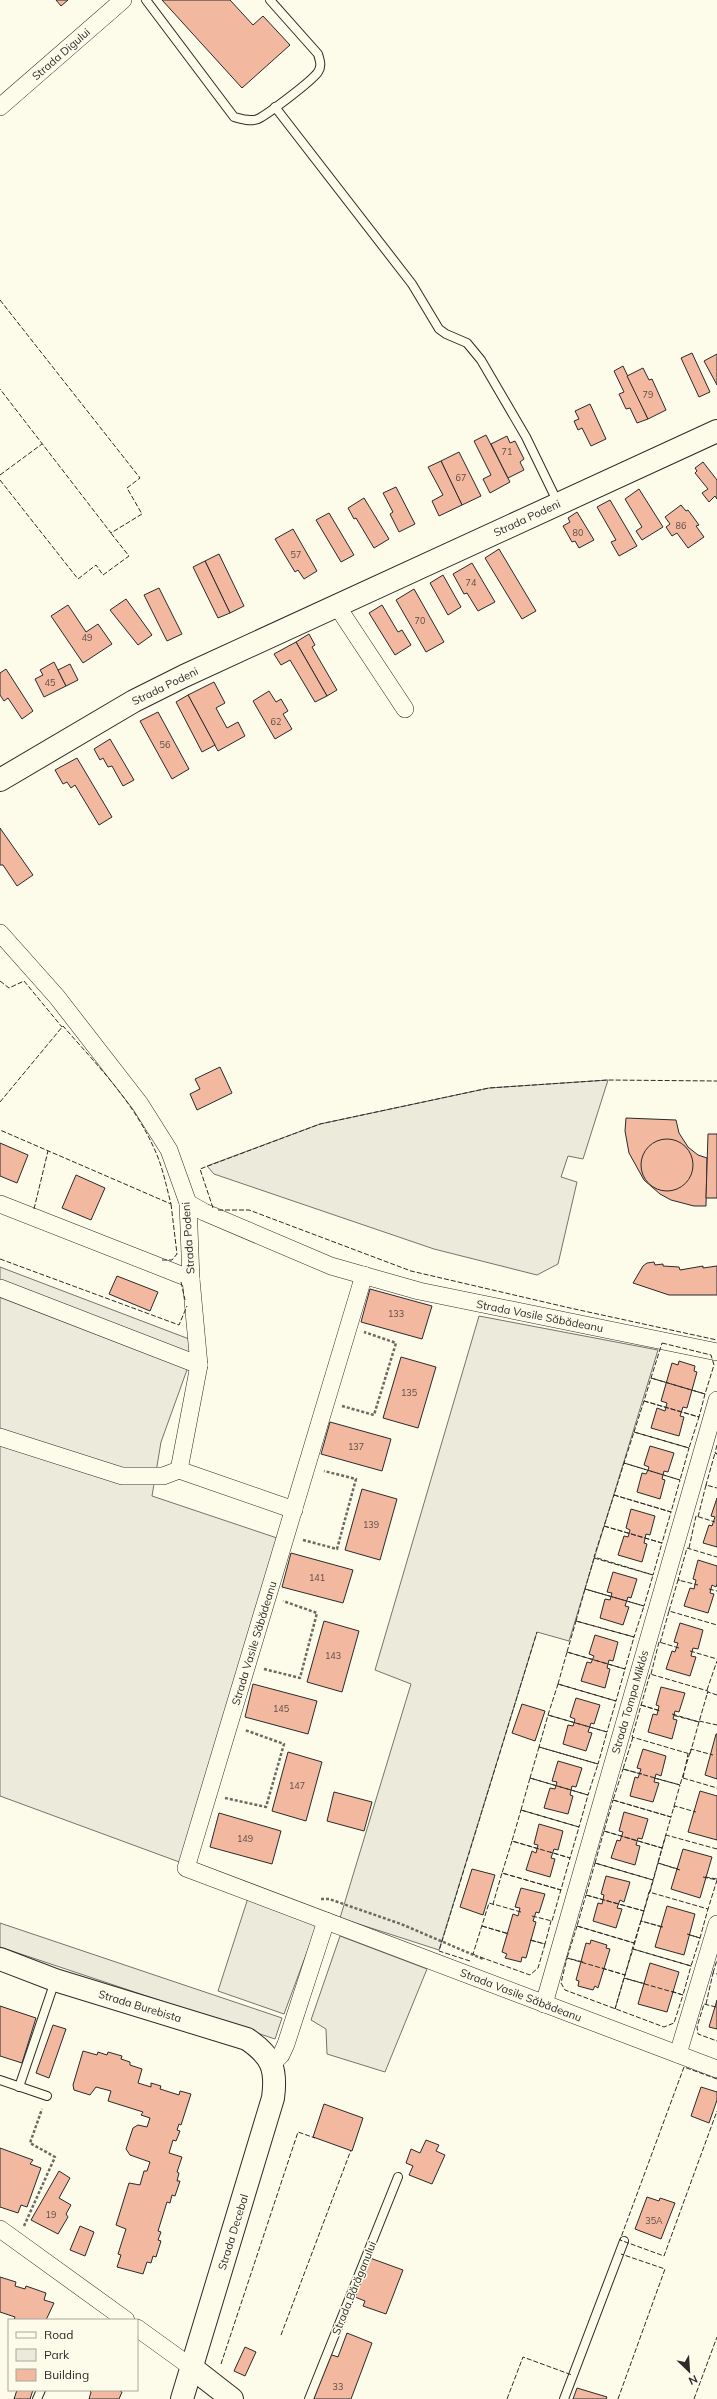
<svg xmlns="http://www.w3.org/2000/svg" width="717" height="2399" font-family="Mulish,sans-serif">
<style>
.green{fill:#ecebdb;stroke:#74746e}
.building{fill:#f2b8a0;stroke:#2b2b2b}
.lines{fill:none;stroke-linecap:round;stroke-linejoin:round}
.lane-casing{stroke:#2b2b2b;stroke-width:10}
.street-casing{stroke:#2b2b2b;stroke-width:18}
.secondary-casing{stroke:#2b2b2b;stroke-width:24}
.primary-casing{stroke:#2b2b2b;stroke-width:24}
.path{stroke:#6a6964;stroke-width:2.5;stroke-dasharray:3 2;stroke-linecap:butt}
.lane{stroke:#fdfbea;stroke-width:8}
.street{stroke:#fdfbea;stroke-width:17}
.secondary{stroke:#fdfbea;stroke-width:22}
.primary{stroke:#fdfbea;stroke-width:22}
.fence{stroke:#2b2b2b;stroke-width:1;stroke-dasharray:5 2;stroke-linecap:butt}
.labels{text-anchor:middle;stroke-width:3;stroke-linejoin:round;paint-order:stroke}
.number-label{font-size:9px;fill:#5d4e48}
.street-label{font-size:11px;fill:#2b2b2b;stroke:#fdfbea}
</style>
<rect width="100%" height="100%" fill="#fdfbea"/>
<g class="green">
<path d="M608 1080 583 1159 568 1156 561 1177 577 1182 558 1264 537 1275 434 1249 214 1174 207 1166 320 1124 489 1088Z"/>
<path d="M0 1267 197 1342 161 1442 152 1496 280 1539 182 1863 0 1796Z"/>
<path d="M479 1316 658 1350 569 1641 537 1632 439 1950 340 1918 411 1684 375 1670Z"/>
<path d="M248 1898 317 1925 284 2014 218 1991Z"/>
<path d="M0 1923 282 2018 275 2039 0 1947Z"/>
<path d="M340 1936 427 1969 385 2072 327 2054 326 2029 311 2020Z"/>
</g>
<g class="building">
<path d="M56 0H68L61 6Z"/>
<path d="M162 0H230L253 25 263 16 290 45 242 88Z"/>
<path d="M692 353 710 392 699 397 681 358Z"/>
<path d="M717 354V385L704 361Z"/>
<path d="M623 366 648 419 637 423 630 408 626 409 619 394 624 392 614 371Z"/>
<path d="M643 368 649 380 652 379 666 410 648 419 627 376Z"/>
<path d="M590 404 606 439 591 446 582 428 578 430 574 421 579 419 575 411Z"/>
<path d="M486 435 510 482 490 493 483 479 491 475 474 441Z"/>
<path d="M507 436 510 443 515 441 524 459 520 462 524 470 508 478 491 444Z"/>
<path d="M459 452 481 496 462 505 441 461Z"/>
<path d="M441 461 462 505 439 516 432 501 443 495 428 467Z"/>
<path d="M703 462 717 480V499L715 496 709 502 702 493 708 489 695 473 697 471 695 468Z"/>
<path d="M396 487 415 524 399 532 390 514 393 512 383 493Z"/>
<path d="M639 489 663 527 642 540 636 531 642 527 625 499Z"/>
<path d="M364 498 389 539 374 548 356 518 354 519 348 508Z"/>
<path d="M610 500 637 546 619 556 611 542 616 540 597 507Z"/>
<path d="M681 505 686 511 688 510 699 525 696 526 704 537 688 548 677 533 672 536 666 527 670 524 665 517Z"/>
<path d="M577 512 594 540 579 548 575 541 572 542 563 526 570 522 568 518Z"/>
<path d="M329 513 354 555 341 562 316 520Z"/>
<path d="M293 529 317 571 304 579 298 570 295 572 275 539Z"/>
<path d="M499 549 536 611 522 619 485 558Z"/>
<path d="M219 554 244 606 230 613 205 561Z"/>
<path d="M205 561 230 613 218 618 193 567Z"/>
<path d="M472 563 495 602 478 611 467 593 464 594 453 574Z"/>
<path d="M443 575 461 607 448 615 430 583Z"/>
<path d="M159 588 182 634 167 641 144 595Z"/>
<path d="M414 589 444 642 426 652 396 600Z"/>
<path d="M126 599 152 635 138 645 110 610Z"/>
<path d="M68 605 86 632 98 624 112 644 83 663 51 616Z"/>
<path d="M382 605 398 632 402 630 411 645 395 655 369 613Z"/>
<path d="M309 634 315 645 312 647 337 690 327 696 296 642Z"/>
<path d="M296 642 327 696 315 702 290 660 281 665 274 654Z"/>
<path d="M54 662 66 686 44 697 35 679 43 675 40 670Z"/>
<path d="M70 664 78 680 66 686 58 670Z"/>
<path d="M6 669 33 711 22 719 8 698 4 701 0 695V673Z"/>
<path d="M214 682 225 703 216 708 227 728 238 722 245 736 218 751 188 695Z"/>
<path d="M269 691 276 702 281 699 288 711 283 714 292 729 275 739 253 701Z"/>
<path d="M188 695 215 745 202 752 176 702Z"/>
<path d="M158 712 189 769 172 779 140 721Z"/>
<path d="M110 739 134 780 123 786 112 766 108 767 103 758 100 760 94 749Z"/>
<path d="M77 758 112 817 99 825 75 785 71 788 67 782 63 784 55 770Z"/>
<path d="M0 828 33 875 17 886 3 865H0Z"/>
<path d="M220 1067 232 1093 197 1110 190 1094 200 1089 195 1079Z"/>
<path d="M626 1118 676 1120 679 1133 688 1147 698 1155 707 1158 706 1206H694L671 1200 660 1194 644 1180 629 1153 625 1131Z"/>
<path d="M708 1134H717V1198H706Z"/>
<circle cx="667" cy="1165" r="26"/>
<path d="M0 1143 28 1155 17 1183 0 1176Z"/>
<path d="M76 1175 105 1188 91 1220 62 1208Z"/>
<path d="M654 1262 655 1265 663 1264V1266L679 1267 680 1270 703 1266V1268L717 1266V1295H669L633 1283 643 1266 647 1263Z"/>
<path d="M117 1276 158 1292 150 1311 109 1294Z"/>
<path d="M370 1289 432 1306 422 1339 361 1322Z"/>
<path d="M401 1357 436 1367 418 1428 383 1418Z"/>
<path d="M679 1361 695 1366 694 1371 697 1372 687 1408 683 1407 680 1416 684 1417 679 1436 651 1428 657 1408 665 1411 667 1403 661 1401 672 1363 678 1365Z"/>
<path d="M330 1422 391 1439 382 1471 321 1454Z"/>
<path d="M650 1446 674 1453 668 1472 664 1471 662 1479 665 1480 660 1499 637 1492 642 1473 646 1474 648 1470 649 1467 644 1465Z"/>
<path d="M362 1489 397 1499 380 1560 345 1550Z"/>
<path d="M717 1498V1547L703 1543 709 1525 712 1526 715 1517 711 1516Z"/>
<path d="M631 1509 655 1516 650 1535 646 1534 644 1543 647 1544 642 1562 618 1555 624 1536 628 1537 629 1534 630 1530 626 1528Z"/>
<path d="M291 1553 353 1570 343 1603 282 1587Z"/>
<path d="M698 1560 717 1566V1584L716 1587 712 1585 710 1593 714 1594 708 1613 684 1606 690 1588 694 1589 696 1580 693 1579Z"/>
<path d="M613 1572 637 1579 631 1598 628 1597 625 1606 629 1607 623 1625 600 1618 605 1599 610 1600 612 1593 607 1592Z"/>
<path d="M324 1621 359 1631 342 1692 307 1682Z"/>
<path d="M680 1623 703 1630 698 1649 693 1648 691 1656 696 1657 690 1676 666 1669 672 1651 675 1652 678 1643 674 1642Z"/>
<path d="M595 1635 618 1642 613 1661 609 1660 607 1668 610 1669 605 1688 581 1681 587 1662 591 1663 594 1656 589 1654Z"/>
<path d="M253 1684 317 1701 308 1734 245 1717Z"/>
<path d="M661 1687 685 1693 679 1712 675 1711 673 1719 677 1720 672 1739 648 1732 653 1714 657 1715 659 1706 656 1705Z"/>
<path d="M576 1698 600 1705 594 1724 591 1723 588 1732 592 1733 586 1751 563 1744 568 1725 573 1726 574 1723 575 1719 570 1717Z"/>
<path d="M522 1704 545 1711 535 1741 512 1733Z"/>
<path d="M716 1734H717V1779L705 1775Z"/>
<path d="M643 1749 666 1756 661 1776 656 1774 654 1782 659 1783 653 1802 630 1796 635 1777 638 1778 641 1769 637 1768Z"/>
<path d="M288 1752 322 1762 306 1821 272 1811Z"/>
<path d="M558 1761 582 1768 576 1787 572 1786 570 1795 573 1796 568 1814 544 1808 550 1788 555 1789 557 1782 552 1781Z"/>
<path d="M700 1791 717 1796V1840L688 1832Z"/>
<path d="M334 1792 372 1802 364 1831 327 1821Z"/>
<path d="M624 1812 648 1819 642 1839 638 1838 636 1845 640 1846 635 1865 611 1858 617 1840 620 1841 623 1832 619 1831Z"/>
<path d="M219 1813 281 1831 272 1864 210 1847Z"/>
<path d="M539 1824 563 1831 558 1850 554 1849 551 1858 555 1859 550 1877 526 1870 532 1851 536 1853 538 1845 534 1844Z"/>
<path d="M683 1849 712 1857 700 1898 671 1889Z"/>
<path d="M472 1869 495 1875 483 1915 460 1907Z"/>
<path d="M606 1876 630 1882 624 1902 620 1900 617 1908 622 1909 616 1928 593 1921 598 1903 602 1904 604 1895 601 1894Z"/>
<path d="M521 1888 545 1894 539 1913 536 1912 533 1921 536 1922 526 1958 522 1957 521 1962 505 1958 507 1954 502 1952 513 1914 518 1916 520 1908 515 1907Z"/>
<path d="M667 1906 695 1914 684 1955 655 1947Z"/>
<path d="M591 1940 607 1945 606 1948 610 1949 598 1988 595 1986 593 1990 578 1986 579 1981 576 1980 586 1943 590 1944Z"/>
<path d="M650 1963 679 1972 667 2012 638 2004Z"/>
<path d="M717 2000V2029L709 2027Z"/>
<path d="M0 2006 36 2018 22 2063 0 2056Z"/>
<path d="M53 2025 66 2029 49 2078 36 2073Z"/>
<path d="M83 2051 97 2055 98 2052 107 2055 108 2052 122 2056 121 2059 130 2062V2065L142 2069 138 2083 151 2087V2083L161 2086 160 2089 179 2095 180 2091 191 2094 181 2125 179 2124 177 2130 180 2131 176 2141 173 2140 169 2153 182 2157 177 2172 179 2173 177 2181H180L175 2196 172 2195 170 2203 167 2202 158 2231 161 2232 158 2240 161 2241 156 2257 153 2256 151 2263 147 2262 143 2274 117 2267 121 2255 118 2254 126 2229 116 2225 129 2183 140 2185 144 2171H147L150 2162 130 2155 126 2149 133 2128 138 2125 147 2127 150 2118 141 2115 143 2112 108 2101 111 2091 96 2087 90 2095 74 2090 73 2085Z"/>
<path d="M701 2087 717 2092V2100L709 2123 691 2116Z"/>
<path d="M324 2104 363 2118 352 2151 313 2137Z"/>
<path d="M426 2140 439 2145 436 2151 445 2155 432 2184 409 2175 413 2166 406 2163 411 2149 420 2153Z"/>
<path d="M0 2148 33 2160 30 2164 41 2168 27 2207 21 2205 18 2213 0 2207Z"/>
<path d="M59 2171 70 2178 59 2198 71 2205 66 2214 68 2217 58 2234 31 2220Z"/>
<path d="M647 2197 659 2201 660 2198 675 2203 661 2239 635 2229Z"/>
<path d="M80 2226 94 2232 85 2256 70 2250Z"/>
<path d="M370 2258 403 2270 386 2314 363 2306 365 2301 355 2297Z"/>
<path d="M0 2277 16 2282 15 2286 25 2289 26 2286 46 2293 44 2300 54 2303 46 2320H14L15 2317 0 2312Z"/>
<path d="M347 2333 372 2343 351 2399H312L329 2354 338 2357Z"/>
<path d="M245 2347 256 2352 245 2376 234 2371Z"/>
<path d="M577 2388 607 2397 606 2399H573Z"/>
<path d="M17 2390H33L30 2399H14Z"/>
<path d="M89 2390H119L122 2392 119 2399H89L91 2392Z"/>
</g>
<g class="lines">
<defs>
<g id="lane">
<path d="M146 0 234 117C241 119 250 122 258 119 268 114 312 81 318 72 322 66 320 61 318 54L270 0"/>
<path d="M275 107 412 284 439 329 446 334 467 343 481 360 526 437 558 503"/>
<path d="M0 2080 47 2096"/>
<path d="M19 2087 55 1981"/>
<path d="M37 2399 41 2390"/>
<path d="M309 2399 398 2177"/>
<path d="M564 2399 624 2241"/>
</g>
<g id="street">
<path d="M0 107 123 0"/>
<path d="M337 606 405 709"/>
<path d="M0 933 57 997 140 1104 169 1150 188 1203 191 1279 0 1204"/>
<path d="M188 1203 204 1212 331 1266 419 1291 717 1352"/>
<path d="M364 1275 186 1868 717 2069"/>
<path d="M0 1288 199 1365"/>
<path d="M0 1437 122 1476H163L179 1470 199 1365 191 1279"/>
<path d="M179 1470 294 1510"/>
<path d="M544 2004 717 1400"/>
<path d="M678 2054 717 1924"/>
<path d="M272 2064 281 2055 286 2044 326 1921"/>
<path d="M0 2229 126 2320"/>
<path d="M137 2328 191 2367"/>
</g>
<g id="secondary">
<path d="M0 780 134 701 184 676 717 431"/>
<path d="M191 2367 232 2399"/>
</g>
<path id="primary" d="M0 1959 55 1980 247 2039C272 2056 277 2069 273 2098L182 2399"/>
</defs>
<use href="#lane" class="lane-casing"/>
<use href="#street" class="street-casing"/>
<use href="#secondary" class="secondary-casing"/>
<use href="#primary" class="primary-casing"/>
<g class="path">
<path d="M342 1406 374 1415 396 1343 364 1332"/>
<path d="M303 1540 337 1549 356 1479 324 1471"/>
<path d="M264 1669 300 1678 317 1613 283 1601"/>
<path d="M225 1798 266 1807 284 1744 245 1730"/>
<path d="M321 1899H329L401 1924 483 1959"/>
<path d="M24 2226 55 2157 30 2143 42 2109"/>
</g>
<use href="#lane" class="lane"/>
<use href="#street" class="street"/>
<use href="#secondary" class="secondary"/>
<use href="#primary" class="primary"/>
<g class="fence">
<path d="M0 300 140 478 127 488 142 514 111 533 0 389"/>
<path d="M0 475 42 444"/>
<path d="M0 480 78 579 96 565 103 575 129 556 110 532"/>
<path d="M0 981 9 988 24 981 62 1027"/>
<path d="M0 1102 63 1026C96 1064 132 1100 153 1146 162 1164 166 1185 171 1204L0 1130"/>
<path d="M213 1208 200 1169 320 1124 489 1088 608 1080 717 1081"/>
<path d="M34 1209 48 1151"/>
<path d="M218 1210H249L411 1271 570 1308 717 1340"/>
<path d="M0 1259 179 1325 187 1306"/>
<path d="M162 1260H172L177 1254 171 1204"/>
<path d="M181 1282 185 1300"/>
<path d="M662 1343 711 1355 714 1365 705 1394 651 1378Z"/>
<path d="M651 1378 705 1394 699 1417 644 1401Z"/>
<path d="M644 1401 699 1417 689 1448 634 1432Z"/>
<path d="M634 1432 689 1448 680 1480 624 1463Z"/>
<path d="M624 1463 680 1480 671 1512 614 1495Z"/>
<path d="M707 1485H706L715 1453 717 1454 715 1453 717 1445"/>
<path d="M614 1495 671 1512 662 1543 604 1526Z"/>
<path d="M698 1517 706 1485 717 1488"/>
<path d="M604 1526 662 1543 653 1575 594 1557Z"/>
<path d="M689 1548 696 1516 715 1522"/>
<path d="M594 1558 653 1575 644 1606 585 1589Z"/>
<path d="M680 1580H678L687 1548 717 1557"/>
<path d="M585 1589 644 1606 634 1637 576 1621Z"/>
<path d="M709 1589 717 1591"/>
<path d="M669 1611 678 1580 698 1585"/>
<path d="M576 1621 634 1637 625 1669 567 1652Z"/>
<path d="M660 1643 669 1611 717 1625"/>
<path d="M690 1651 717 1659"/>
<path d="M567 1652 625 1669 616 1701 558 1684Z"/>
<path d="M651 1674 659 1642 679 1648"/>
<path d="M558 1684 616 1701 607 1732 548 1715Z"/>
<path d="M707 1690 717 1661"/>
<path d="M707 1694 708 1692 717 1695"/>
<path d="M641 1705 660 1711"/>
<path d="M641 1705 661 1711"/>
<path d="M672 1714 699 1722 690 1754 632 1737 650 1674 708 1691 699 1722 672 1715"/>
<path d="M548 1715 607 1732 598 1764 539 1747Z"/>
<path d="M699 1721 717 1725"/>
<path d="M633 1737 623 1769 642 1774"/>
<path d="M539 1747 598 1764 588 1795 530 1778Z"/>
<path d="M623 1769 680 1785 671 1817 613 1800Z"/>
<path d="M530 1778 588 1795 579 1827 521 1810Z"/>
<path d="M654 1778 680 1785 691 1749 713 1755"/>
<path d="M683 1778 688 1754"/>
<path d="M683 1778 717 1788"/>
<path d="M613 1800 671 1817 662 1848 604 1831Z"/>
<path d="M674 1808 675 1806 696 1812"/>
<path d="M521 1810 579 1827 570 1858 512 1841Z"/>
<path d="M604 1831 662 1848 653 1880 595 1863Z"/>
<path d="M539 1849 512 1841 502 1873 561 1890"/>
<path d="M595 1863 653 1880 644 1911 586 1895Z"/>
<path d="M678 1869 658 1863 666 1835 717 1849"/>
<path d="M703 1877 717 1880 708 1909"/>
<path d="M705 1877 717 1879"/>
<path d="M650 1892 658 1863 680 1870"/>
<path d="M586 1895 644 1911 634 1943 577 1926Z"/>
<path d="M521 1912 493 1904 502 1873 561 1890"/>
<path d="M532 1916 552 1921 570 1858 550 1852"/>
<path d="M482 1926 509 1934"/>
<path d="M482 1926 509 1934"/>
<path d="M577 1926 634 1943 625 1975 567 1958Z"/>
<path d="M662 1927 641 1921 633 1949 691 1966 700 1938 690 1935"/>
<path d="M663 1927 641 1921 649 1892 708 1909 700 1938 687 1934"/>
<path d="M530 1940 545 1944 551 1921"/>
<path d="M633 1949 691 1966 683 1995 624 1978Z"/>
<path d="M475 1955 473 1954 489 1903 495 1905"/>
<path d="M480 1957 530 1975 538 1968 545 1944 530 1940"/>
<path d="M470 1961 439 1951 537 1632"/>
<path d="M583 1962 567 1958 561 1983 565 1990 664 2027 674 2023 683 1995 671 1991"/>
<path d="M602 1968 625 1975 615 2009"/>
<path d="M713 1973 717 1960"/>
<path d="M706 2004 713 1973 717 1974"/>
<path d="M716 2007 704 2004 697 2027 698 2034 717 2041"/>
<path d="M615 2009 624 1978 646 1984"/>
<path d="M717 2079 684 2067 620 2240 664 2256 717 2111"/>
<path d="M281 2335 351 2150"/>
<path d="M221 2364 298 2132 315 2138"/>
<path d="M507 2399 523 2357 572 2375"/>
<path d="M618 2399 665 2269 621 2254"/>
<path d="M694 2399 717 2337"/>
</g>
</g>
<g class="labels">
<g class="number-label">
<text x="648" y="398">79</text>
<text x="507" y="455">71</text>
<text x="461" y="481">67</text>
<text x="681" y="529">86</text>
<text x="578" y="536">80</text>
<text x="296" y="558">57</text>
<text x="471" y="586">74</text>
<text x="420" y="624">70</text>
<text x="87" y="641">49</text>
<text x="50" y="686">45</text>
<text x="276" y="725">62</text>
<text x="165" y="748">56</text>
<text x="396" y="1317">133</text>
<text x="409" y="1396">135</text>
<text x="356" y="1450">137</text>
<text x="371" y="1528">139</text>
<text x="317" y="1581">141</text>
<text x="333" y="1659">143</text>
<text x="281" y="1712">145</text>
<text x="297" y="1789">147</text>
<text x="245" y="1842">149</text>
<text x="51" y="2218">19</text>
<text x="654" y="2224">35A</text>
<text x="338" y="2390">33</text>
</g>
<g class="street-label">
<text transform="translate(61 54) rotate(-41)" y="4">Strada Digului</text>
<text transform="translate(527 518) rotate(-25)" y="4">Strada Podeni</text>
<text transform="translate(165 686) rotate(-26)" y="4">Strada Podeni</text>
<text transform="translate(188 1238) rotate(-94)" y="4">Strada Podeni</text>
<text transform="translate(540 1316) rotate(11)" y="4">Strada Vasile Săbădeanu</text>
<text transform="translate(254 1643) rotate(-73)" y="4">Strada Vasile Săbădeanu</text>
<text transform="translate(630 1702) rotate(-74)" y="4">Strada Tompa Miklós</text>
<text transform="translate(521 1995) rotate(21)" y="4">Strada Vasile Săbădeanu</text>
<text transform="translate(140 2006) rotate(17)" y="4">Strada Burebista</text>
<text transform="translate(233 2232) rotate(-73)" y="4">Strada Decebal</text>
<text transform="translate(354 2288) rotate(-68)" y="4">Strada Bărăganului</text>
</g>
</g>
<rect x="8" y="2319" width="130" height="72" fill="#fdfbea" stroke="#a9a89e"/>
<rect x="16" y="2332" width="20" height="6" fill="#fdfbea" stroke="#a9a89e"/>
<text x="44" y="2339" font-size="12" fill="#2b2b2b">Road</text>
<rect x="16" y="2349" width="20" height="12" fill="#ecebdb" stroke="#a9a89e"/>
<text x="44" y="2359" font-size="12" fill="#2b2b2b">Park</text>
<rect x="16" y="2369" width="20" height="12" fill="#f2b8a0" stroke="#a9a89e"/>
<text x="44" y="2379" font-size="12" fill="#2b2b2b">Building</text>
<g transform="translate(689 2371) rotate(155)" stroke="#fdfbea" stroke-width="3" paint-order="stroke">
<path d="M0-3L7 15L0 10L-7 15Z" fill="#2b2b2b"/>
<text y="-6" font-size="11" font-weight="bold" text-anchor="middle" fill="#2b2b2b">N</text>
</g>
</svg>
